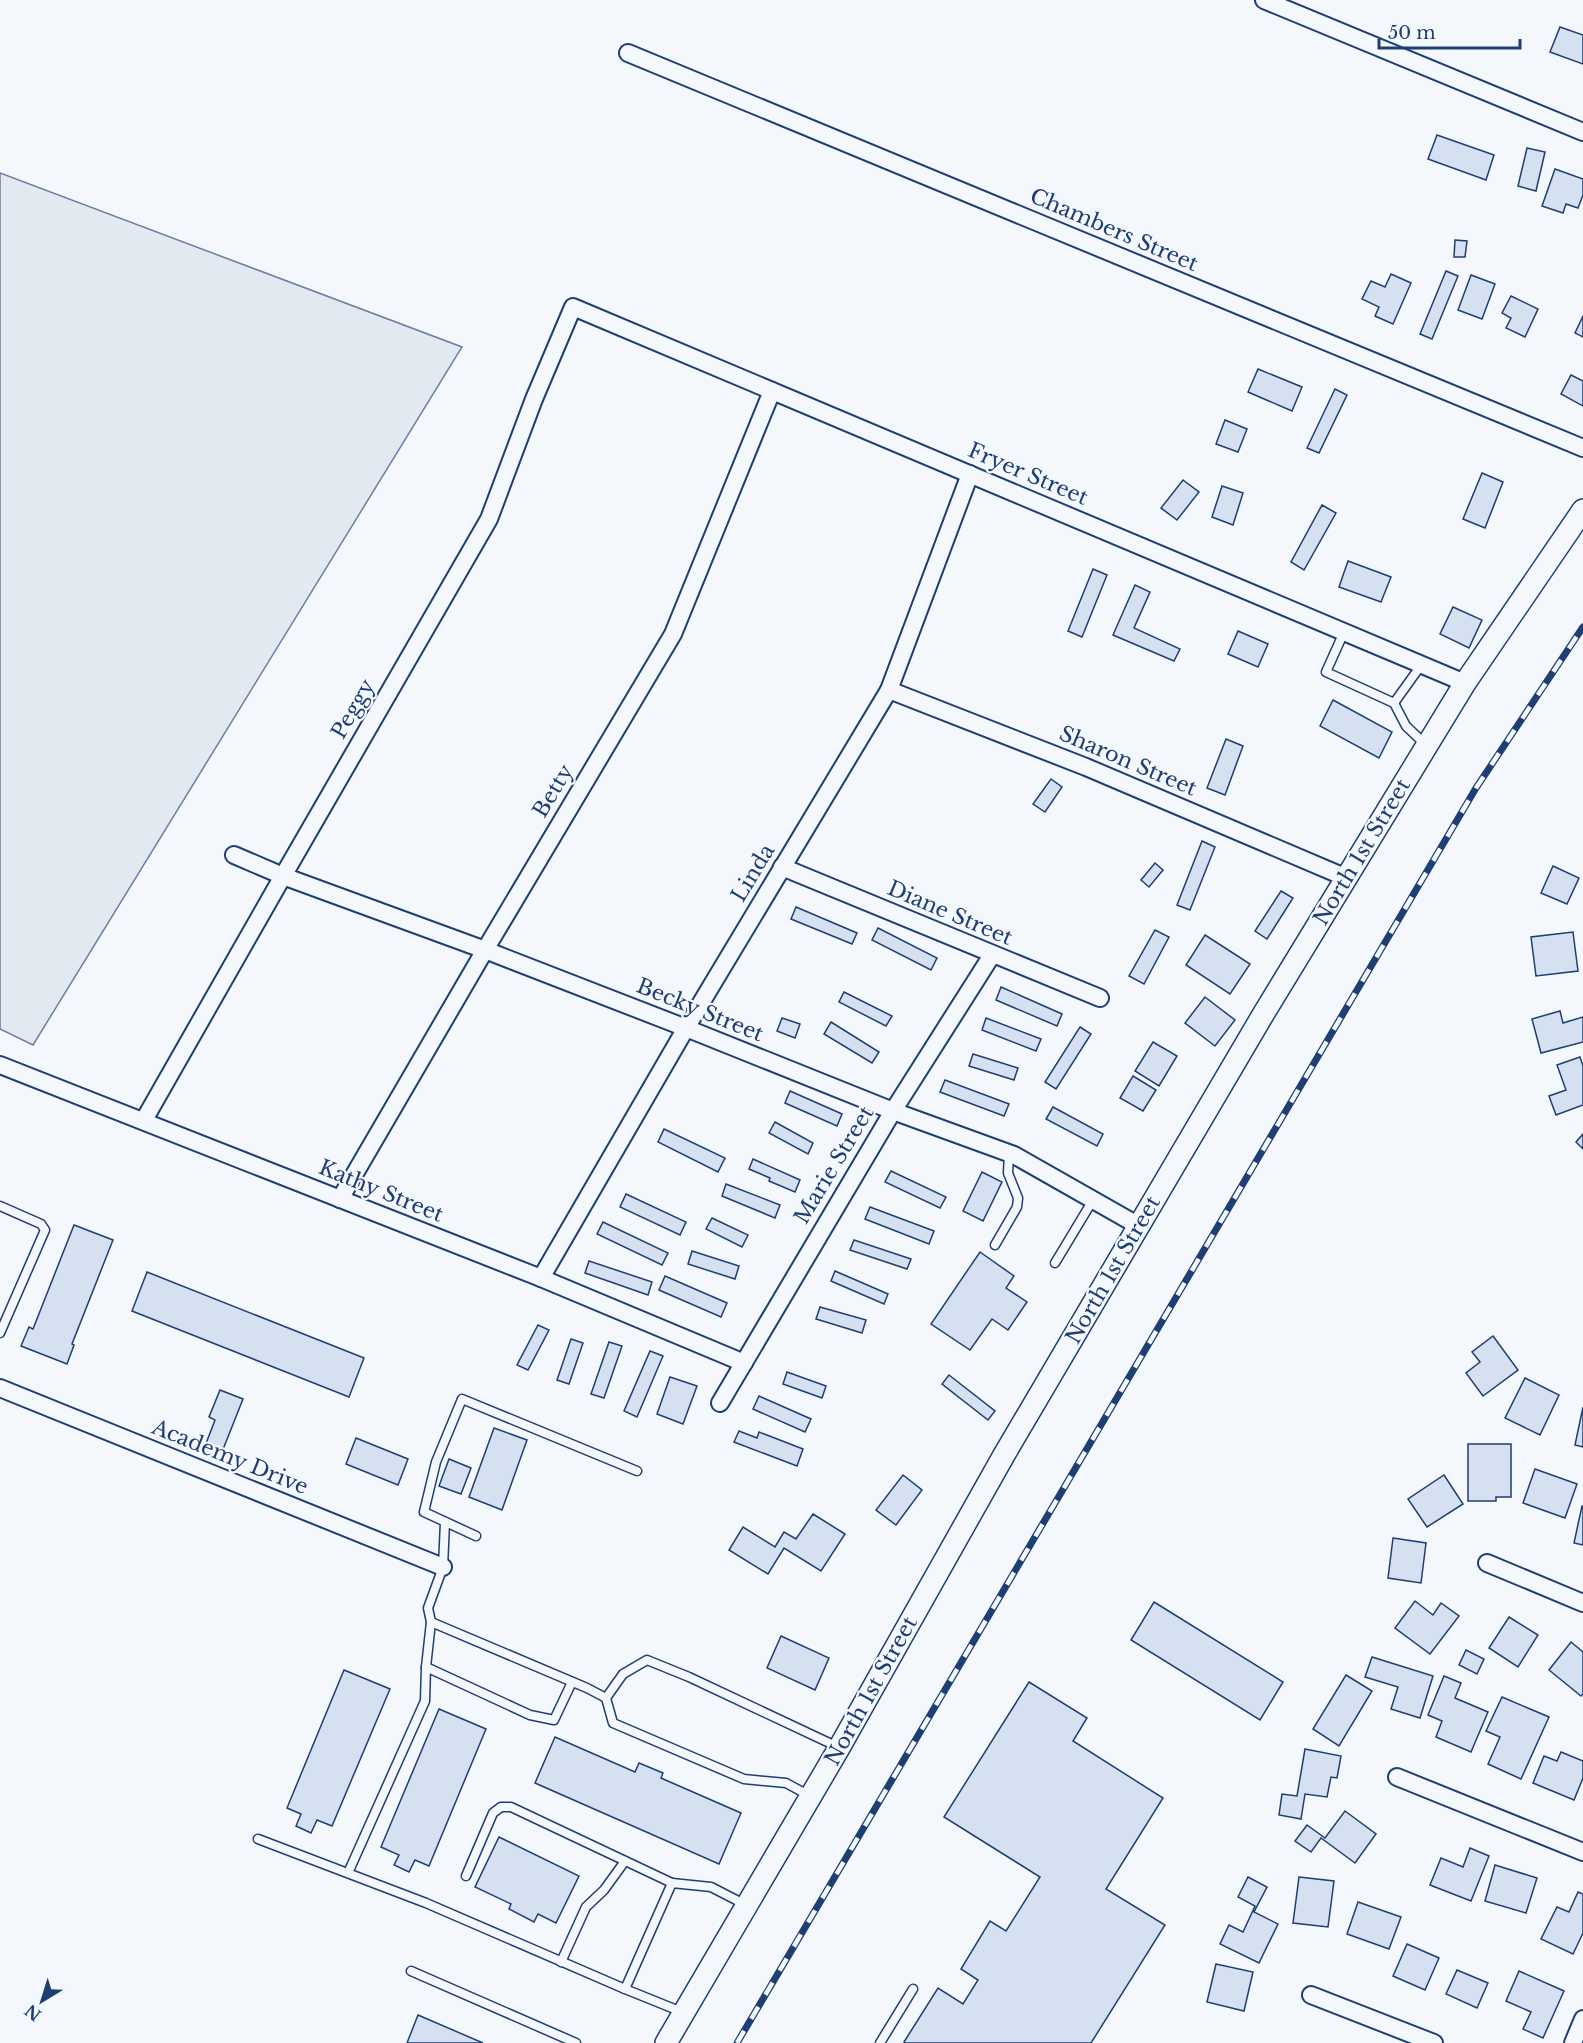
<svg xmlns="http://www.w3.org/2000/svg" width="1583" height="2043" font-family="'Libre Baskerville',serif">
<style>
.green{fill:#e3e9f0;stroke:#687fa3;stroke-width:1.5}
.building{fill:#d5e0f0;stroke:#1d3f73;stroke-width:1.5}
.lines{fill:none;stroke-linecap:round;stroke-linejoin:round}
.service-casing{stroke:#1d3f73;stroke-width:11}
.minor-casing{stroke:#1d3f73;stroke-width:20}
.tertiary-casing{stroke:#1d3f73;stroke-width:24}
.service{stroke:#f4f7fb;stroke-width:8}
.minor{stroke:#f4f7fb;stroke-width:16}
.tertiary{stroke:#f4f7fb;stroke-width:21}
.rail-casing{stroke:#1d3f73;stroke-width:7}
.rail{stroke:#f4f7fb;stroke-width:4.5;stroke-dasharray:14;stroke-linecap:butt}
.labels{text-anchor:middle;stroke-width:4.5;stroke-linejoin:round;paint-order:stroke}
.street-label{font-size:21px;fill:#1d3f73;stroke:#f4f7fb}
</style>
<rect width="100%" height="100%" fill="#f4f7fb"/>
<path class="green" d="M0 173 462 347 33 1045 0 1029Z"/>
<g class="building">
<path d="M1560 27 1583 35V64L1550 52Z"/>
<path d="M1437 135 1494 155 1486 180 1428 159Z"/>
<path d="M1527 148 1545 152 1536 191 1518 186Z"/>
<path d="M1555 169 1583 179V195L1578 208 1566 204 1563 213 1542 206Z"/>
<path d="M1455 240 1467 241 1465 257H1454Z"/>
<path d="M1446 271 1458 276 1432 339 1420 334Z"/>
<path d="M1391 274 1411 283 1393 324 1375 316 1379 307 1362 299 1371 281 1385 287Z"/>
<path d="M1471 275 1495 284 1482 319 1458 310Z"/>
<path d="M1511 296 1538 309 1525 337 1506 328 1511 318 1502 313Z"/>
<path d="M1583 316V337L1575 333Z"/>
<path d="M1258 369 1302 387 1292 411 1248 392Z"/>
<path d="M1571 375 1583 381V406L1561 394Z"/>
<path d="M1335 389 1347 395 1319 453 1307 448Z"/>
<path d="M1225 420 1247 429 1238 452 1216 444Z"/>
<path d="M1482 473 1503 482 1485 528 1463 519Z"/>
<path d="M1183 480 1199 492 1177 520 1161 508Z"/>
<path d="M1222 486 1243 493 1233 525 1212 517Z"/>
<path d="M1322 505 1336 513 1304 570 1291 562Z"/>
<path d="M1348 561 1391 577 1381 602 1339 587Z"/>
<path d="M1093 569 1107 575 1082 637 1068 631Z"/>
<path d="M1135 585 1150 592 1134 628 1180 649 1174 661 1113 635Z"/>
<path d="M1453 607 1482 620 1469 648 1440 634Z"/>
<path d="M1238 631 1268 644 1258 667 1228 654Z"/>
<path d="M1333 700 1392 732 1379 758 1320 726Z"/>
<path d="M1226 739 1243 746 1225 795 1207 788Z"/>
<path d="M1051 779 1062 787 1045 812 1033 804Z"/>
<path d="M1202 841 1215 847 1190 910 1177 905Z"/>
<path d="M1155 863 1163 870 1149 887 1141 880Z"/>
<path d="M1553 866 1579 878 1567 904 1541 893Z"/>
<path d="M1281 891 1293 898 1267 939 1255 931Z"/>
<path d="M796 907 857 933 852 944 791 919Z"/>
<path d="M878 928 937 958 931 970 872 940Z"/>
<path d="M1155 930 1169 937 1144 984 1129 976Z"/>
<path d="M1573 932 1578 971 1536 976 1531 937Z"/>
<path d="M1205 935 1250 964 1230 994 1186 965Z"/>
<path d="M1001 987 1062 1014 1057 1026 996 1000Z"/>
<path d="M844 992 892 1016 886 1026 839 1002Z"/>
<path d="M1205 997 1235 1020 1215 1046 1185 1023Z"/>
<path d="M1560 1011 1563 1023 1583 1017V1042L1541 1053 1532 1019Z"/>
<path d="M782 1018 800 1024 795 1038 777 1031Z"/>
<path d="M986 1018 1041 1039 1036 1051 982 1030Z"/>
<path d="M831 1022 879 1052 872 1063 824 1034Z"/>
<path d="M1080 1027 1091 1034 1056 1089 1045 1082Z"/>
<path d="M1153 1042 1177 1056 1159 1086 1135 1071Z"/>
<path d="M973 1054 1018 1068 1014 1080 969 1066Z"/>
<path d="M1580 1057 1583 1066V1105L1556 1115 1549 1096 1566 1090 1557 1065Z"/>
<path d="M1133 1076 1156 1090 1143 1111 1120 1098Z"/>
<path d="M945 1080 1009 1104 1004 1116 940 1092Z"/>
<path d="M790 1091 842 1114 837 1126 785 1103Z"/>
<path d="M1053 1107 1103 1134 1097 1146 1046 1119Z"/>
<path d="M775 1122 813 1143 808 1154 769 1133Z"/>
<path d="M664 1129 725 1158 718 1172 658 1142Z"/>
<path d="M1583 1134V1149L1576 1142Z"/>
<path d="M753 1159 800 1180 795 1192 769 1181 770 1178 749 1169Z"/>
<path d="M891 1171 946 1197 940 1208 885 1182Z"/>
<path d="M982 1172 1002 1182 983 1221 963 1211Z"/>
<path d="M726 1184 780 1205 775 1218 722 1196Z"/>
<path d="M626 1194 686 1222 680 1235 620 1207Z"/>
<path d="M870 1207 934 1231 929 1244 865 1219Z"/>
<path d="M712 1218 748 1235 742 1247 706 1229Z"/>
<path d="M603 1222 668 1253 662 1265 597 1234Z"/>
<path d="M74 1225 113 1240 72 1344 74 1345 67 1364 21 1346 29 1327 33 1329Z"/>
<path d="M854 1240 911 1259 907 1269 850 1250Z"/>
<path d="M692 1251 739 1266 735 1279 688 1264Z"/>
<path d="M980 1252 1014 1276 1006 1288 1027 1302 1008 1330 992 1319 970 1350 931 1324Z"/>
<path d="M589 1261 652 1282 648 1295 585 1273Z"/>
<path d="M835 1271 888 1294 884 1304 831 1281Z"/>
<path d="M147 1272 364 1358 349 1397 132 1311Z"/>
<path d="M665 1276 727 1303 721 1317 659 1290Z"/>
<path d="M820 1307 866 1320 862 1333 816 1319Z"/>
<path d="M538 1325 549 1330 528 1370 517 1365Z"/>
<path d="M1493 1336 1518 1370 1483 1396 1466 1373 1480 1362 1472 1352Z"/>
<path d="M571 1339 583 1343 569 1384 557 1380Z"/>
<path d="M609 1342 622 1346 604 1398 591 1394Z"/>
<path d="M650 1351 663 1356 637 1417 624 1411Z"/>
<path d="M787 1372 826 1386 822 1398 783 1384Z"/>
<path d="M949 1375 995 1411 988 1420 942 1384Z"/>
<path d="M670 1377 697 1386 683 1424 657 1414Z"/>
<path d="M1525 1378 1559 1395 1540 1435 1505 1418Z"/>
<path d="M220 1390 243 1399 222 1452 205 1446 215 1420 209 1417Z"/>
<path d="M759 1396 811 1419 805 1432 753 1409Z"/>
<path d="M1583 1407V1447L1575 1445Z"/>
<path d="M494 1428 527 1440 502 1510 469 1497Z"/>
<path d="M739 1431 757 1438 759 1432 803 1449 797 1466 734 1442Z"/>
<path d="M356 1438 408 1459 398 1485 346 1464Z"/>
<path d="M1468 1444H1511V1497H1496V1501H1468Z"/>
<path d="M449 1459 471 1468 461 1494 439 1486Z"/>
<path d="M1535 1469 1577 1484 1565 1518 1523 1503Z"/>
<path d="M903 1475 922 1490 896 1525 876 1510Z"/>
<path d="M1444 1475 1463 1504 1427 1527 1408 1499Z"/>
<path d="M1582 1506H1583V1545L1574 1543Z"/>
<path d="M813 1514 845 1534 821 1571 784 1548 768 1574 729 1550 743 1527 775 1547 784 1532 796 1539Z"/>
<path d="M1393 1538 1426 1543 1421 1583 1388 1578Z"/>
<path d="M1415 1601 1433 1615 1441 1603 1459 1616 1430 1654 1395 1628Z"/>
<path d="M1154 1602 1283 1682 1260 1720 1131 1640Z"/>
<path d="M1509 1617 1538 1635 1518 1667 1489 1648Z"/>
<path d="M781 1636 829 1658 815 1690 767 1668Z"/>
<path d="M1571 1642 1583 1652V1694L1581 1696 1549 1670Z"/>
<path d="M1466 1650 1484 1659 1477 1674 1459 1665Z"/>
<path d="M1372 1657 1433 1676 1420 1718 1391 1709 1398 1687 1365 1677Z"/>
<path d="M344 1670 390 1689 332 1826 317 1820 311 1833 296 1826 301 1814 287 1808Z"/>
<path d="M1346 1675 1372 1691 1339 1746 1313 1729Z"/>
<path d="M1444 1676 1461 1683 1455 1698 1488 1712 1471 1752 1436 1737 1442 1721 1428 1715Z"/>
<path d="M1029 1682 1087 1718 1073 1741 1163 1798 1106 1889 1165 1925 1091 2043H905L904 2042 938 1988 963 2004 978 1980 961 1969 990 1921 1006 1931 1040 1877 944 1817Z"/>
<path d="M1502 1697 1549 1717 1521 1779 1488 1764 1500 1737 1486 1731Z"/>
<path d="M439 1709 486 1729 429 1866 415 1860 409 1872 394 1865 399 1855 381 1847Z"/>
<path d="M555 1737 635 1772 639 1763 663 1773 661 1778 741 1813 719 1864 535 1783Z"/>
<path d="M1305 1749 1341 1756 1337 1778 1331 1777 1327 1797 1305 1794 1301 1819 1279 1815 1282 1794 1297 1796Z"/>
<path d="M1561 1752 1583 1761V1778L1574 1800 1533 1783 1544 1756 1557 1761Z"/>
<path d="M1345 1811 1376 1834 1355 1863 1321 1838 1311 1852 1295 1841 1307 1825 1325 1838Z"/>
<path d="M499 1837 579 1876 556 1923 538 1914 534 1922 509 1909 511 1904 475 1887Z"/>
<path d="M1470 1848 1489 1856 1471 1901 1430 1885 1441 1858 1463 1867Z"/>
<path d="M1495 1865 1537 1878 1526 1913 1485 1901Z"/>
<path d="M1248 1877 1267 1887 1254 1912 1278 1924 1259 1963 1220 1944 1229 1925 1243 1932 1255 1906 1238 1897Z"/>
<path d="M1299 1877 1334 1881 1328 1927 1293 1923Z"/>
<path d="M1578 1892 1583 1894V1933L1573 1954 1541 1939 1557 1907 1569 1912Z"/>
<path d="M1358 1902 1401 1917 1389 1949 1347 1934Z"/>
<path d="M1407 1944 1439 1958 1425 1990 1393 1976Z"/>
<path d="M1216 1964 1253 1972 1244 2011 1207 2002Z"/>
<path d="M1457 1970 1488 1983 1477 2008 1446 1994Z"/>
<path d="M1519 1971 1564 1991 1543 2038 1523 2029 1531 2012 1506 2001Z"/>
<path d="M418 2015 483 2043H407Z"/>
</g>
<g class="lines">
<defs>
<g id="service">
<path d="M1344 632 1326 672 1394 703 1406 726 1427 746"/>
<path d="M1394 703 1422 664"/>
<path d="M0 1206 41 1224 45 1230 0 1333"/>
<path d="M995 1245 1017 1207 1018 1198 1008 1173 1009 1153"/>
<path d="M1055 1263 1093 1200"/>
<path d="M476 1536 424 1512 436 1462 462 1399 637 1471"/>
<path d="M431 1622 587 1688 606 1698"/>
<path d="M426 1667 530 1715 554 1720 572 1682"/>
<path d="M810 1796 786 1783 744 1779 613 1723 606 1698 623 1674 647 1660 689 1677 838 1747"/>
<path d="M258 1839 426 1903 625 1989"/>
<path d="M348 1873 425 1701 426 1667 431 1622 428 1608 443 1567 445 1522"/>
<path d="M466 1876 493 1813 501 1807H511L672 1883"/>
<path d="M561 1962 586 1907 604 1890 625 1861"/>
<path d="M411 1971 576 2043"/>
<path d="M682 2012 625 1989 672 1883 711 1887 746 1905"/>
<path d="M880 2043 913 1989"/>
</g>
<g id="minor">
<path d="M1264 0 1583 132"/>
<path d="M628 53 1583 448"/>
<path d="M889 690 1086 767 1347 878"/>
<path d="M234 855 283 876 485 950 686 1028 893 1111 1014 1155 1139 1226"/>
<path d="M782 867 1100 998"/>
<path d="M0 1065 541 1278 744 1363"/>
<path d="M144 1120 283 876 489 519 534 399 573 307 1465 683"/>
<path d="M340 1199 485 950 673 634 772 391"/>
<path d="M541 1278 686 1028 889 690 970 474"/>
<path d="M0 1388 443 1567"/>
<path d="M720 1403 893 1111 992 955"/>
<path d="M1487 1563 1583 1603"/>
<path d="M1397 1777 1583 1852"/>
<path d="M1311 1995 1434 2043"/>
<path d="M1573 2043 1583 2019"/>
</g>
<path id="tertiary" d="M666 2043 839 1748 1004 1455 1264 1013 1465 683 1583 510"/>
</defs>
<use href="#service" class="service-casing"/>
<use href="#minor" class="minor-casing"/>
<use href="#tertiary" class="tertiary-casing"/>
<use href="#service" class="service"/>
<use href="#minor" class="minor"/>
<use href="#tertiary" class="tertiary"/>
<defs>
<path id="rail" d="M737 2043 1476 788 1583 627"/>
</defs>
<use href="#rail" class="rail-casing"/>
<use href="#rail" class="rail"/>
</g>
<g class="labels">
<g class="street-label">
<text transform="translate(1114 230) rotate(23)" y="7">Chambers Street</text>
<text transform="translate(1028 474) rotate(23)" y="7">Fryer Street</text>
<text transform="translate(353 709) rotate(-60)" y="7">Peggy</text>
<text transform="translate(1128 761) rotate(23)" y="7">Sharon Street</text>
<text transform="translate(553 791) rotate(-59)" y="7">Betty</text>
<text transform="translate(1362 852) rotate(-59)" y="7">North 1st Street</text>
<text transform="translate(753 873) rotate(-59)" y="7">Linda</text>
<text transform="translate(950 913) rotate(23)" y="7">Diane Street</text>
<text transform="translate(700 1010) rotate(22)" y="7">Becky Street</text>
<text transform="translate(834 1165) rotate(-59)" y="7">Marie Street</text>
<text transform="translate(381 1191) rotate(22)" y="7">Kathy Street</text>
<text transform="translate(1113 1270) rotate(-60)" y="7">North 1st Street</text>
<text transform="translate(230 1457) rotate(22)" y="7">Academy Drive</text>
<text transform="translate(871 1691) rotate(-61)" y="7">North 1st Street</text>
</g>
</g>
<g transform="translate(42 2001) rotate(218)" stroke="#f4f7fb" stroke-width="4.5" paint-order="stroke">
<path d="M0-4.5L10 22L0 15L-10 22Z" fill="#1d3f73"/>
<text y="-9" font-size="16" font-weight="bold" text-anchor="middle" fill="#1d3f73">N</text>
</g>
<path d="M1379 39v9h141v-9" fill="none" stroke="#1d3f73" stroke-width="3"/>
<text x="1388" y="39" font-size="18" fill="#1d3f73" stroke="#f4f7fb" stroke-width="4.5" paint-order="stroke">50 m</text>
</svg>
